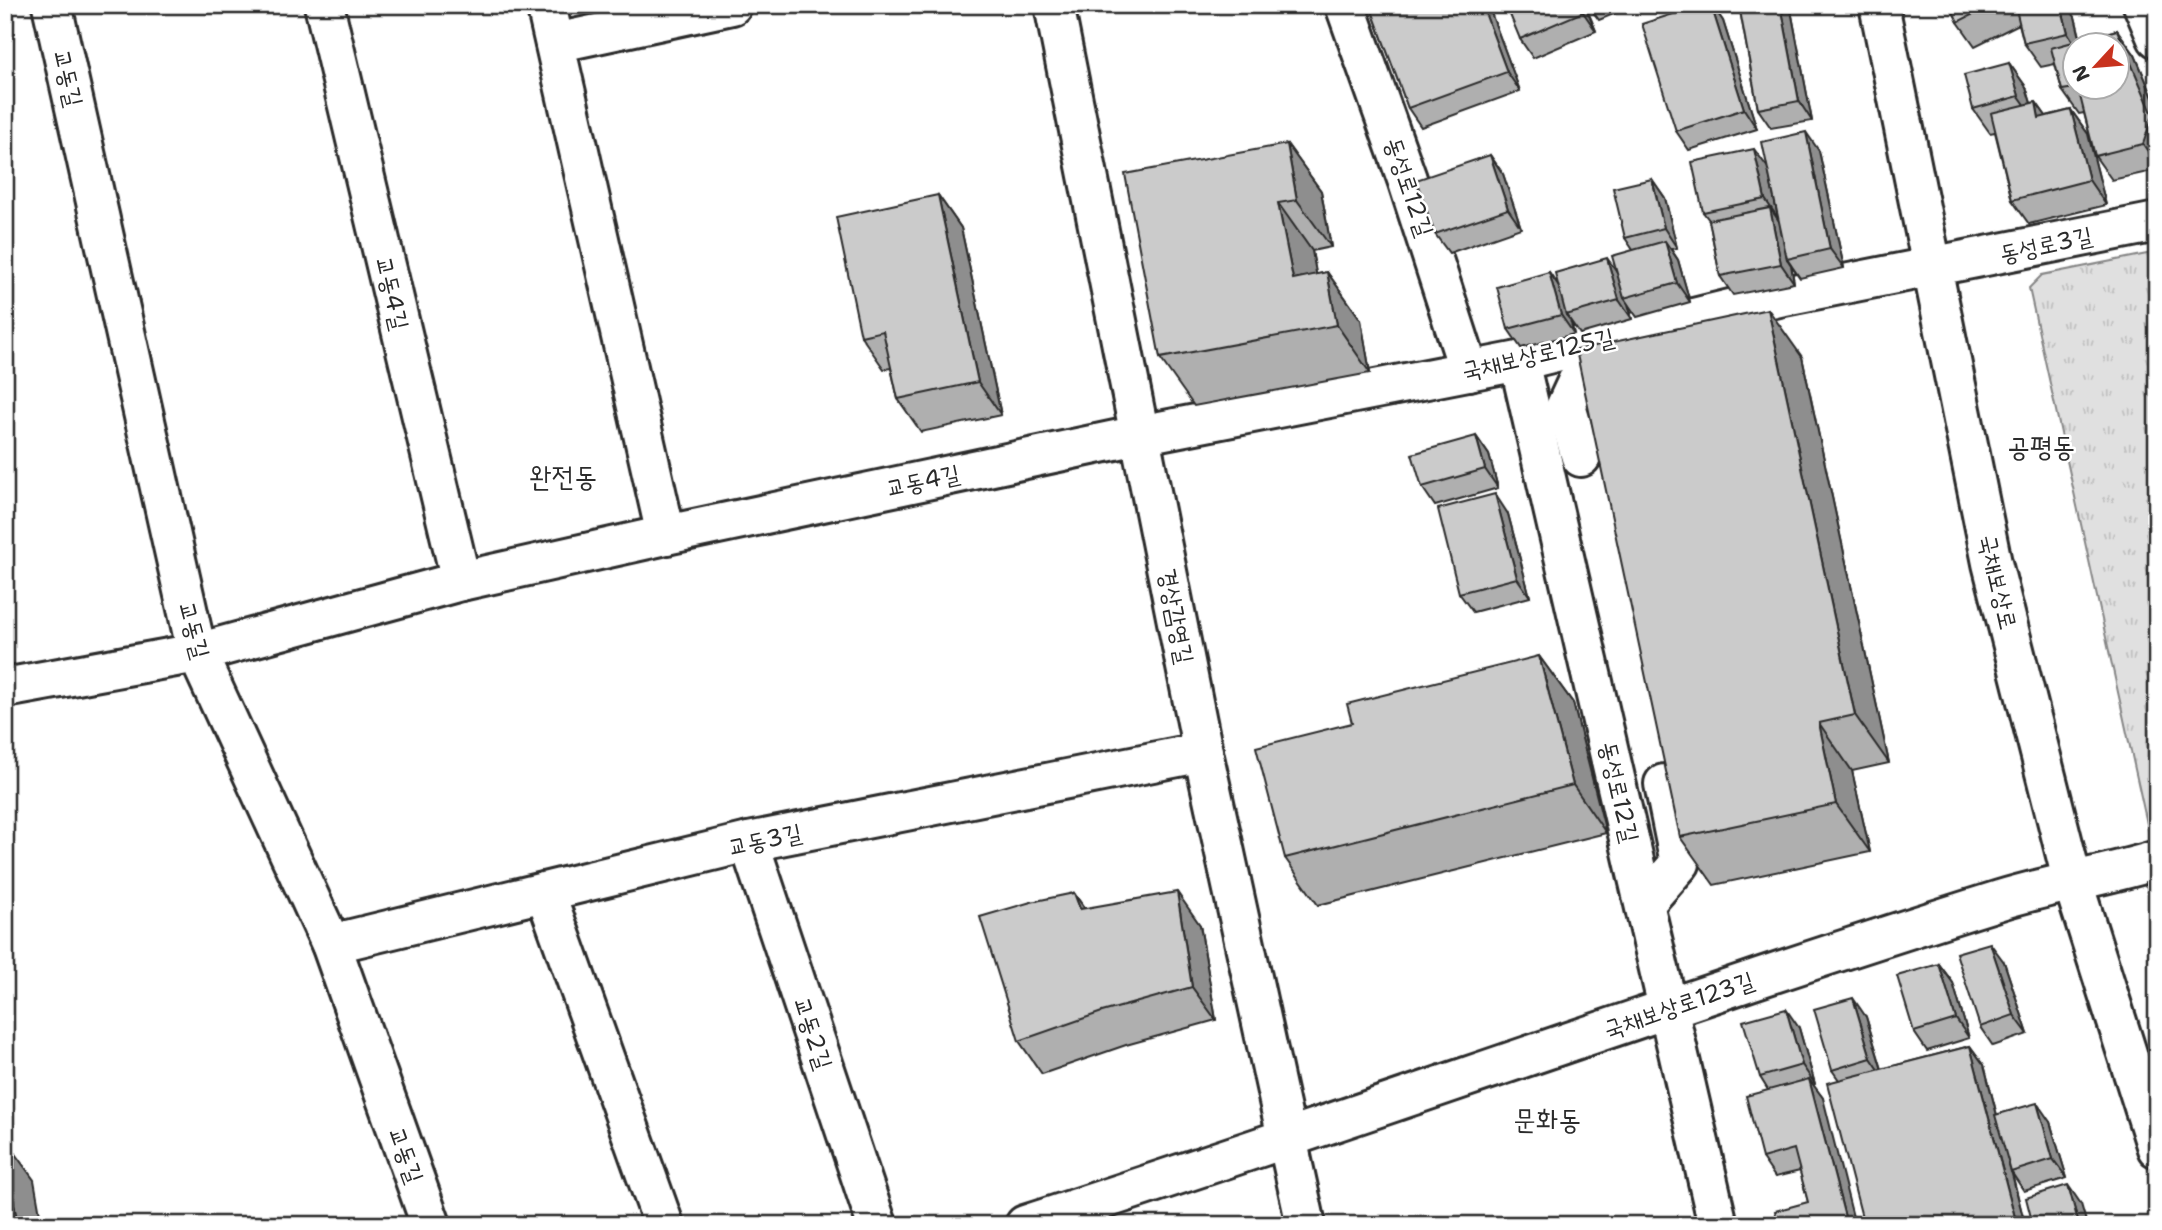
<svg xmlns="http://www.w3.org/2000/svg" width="2162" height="1230" font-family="'Shantell Sans','Poor Story',sans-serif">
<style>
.grass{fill:url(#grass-tufts);stroke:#868686;stroke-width:2}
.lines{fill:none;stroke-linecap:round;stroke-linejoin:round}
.minor-casing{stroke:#2b2b2b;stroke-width:44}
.major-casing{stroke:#2b2b2b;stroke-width:44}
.minor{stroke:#fff;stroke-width:38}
.major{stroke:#fff;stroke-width:38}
.wall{fill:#afafaf;stroke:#2b2b2b;stroke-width:2}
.shaded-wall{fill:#8e8e8e;stroke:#2b2b2b;stroke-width:2}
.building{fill:#cbcbcb;stroke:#2b2b2b;stroke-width:2}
.labels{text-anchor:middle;stroke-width:5;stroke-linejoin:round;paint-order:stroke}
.street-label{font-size:24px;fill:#2b2b2b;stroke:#fff}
.quarter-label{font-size:28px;fill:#2b2b2b;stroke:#fff}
</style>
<defs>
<pattern id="grass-tufts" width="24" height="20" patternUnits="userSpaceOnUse" patternTransform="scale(1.75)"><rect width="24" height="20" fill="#e0e0e0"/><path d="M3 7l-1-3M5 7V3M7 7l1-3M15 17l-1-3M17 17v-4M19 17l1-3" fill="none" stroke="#c0c0c0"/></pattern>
</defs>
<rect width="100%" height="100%" fill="#fff"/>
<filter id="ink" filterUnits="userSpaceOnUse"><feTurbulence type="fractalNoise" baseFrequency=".0143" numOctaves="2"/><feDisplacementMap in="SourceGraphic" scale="14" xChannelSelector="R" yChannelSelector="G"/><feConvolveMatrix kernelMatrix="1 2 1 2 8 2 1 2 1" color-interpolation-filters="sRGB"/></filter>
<g filter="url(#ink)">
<path class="grass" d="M2157 252V840L2151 842 2029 288 2042 275Z"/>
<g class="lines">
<defs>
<g id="minor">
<path d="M52 5 197 653 331 944 431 1225"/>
<path d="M324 5 461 581"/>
<path d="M546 5 666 535"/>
<path d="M1054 5 1203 752 1306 1225"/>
<path d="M1345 5 1407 179 1469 371"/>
<path d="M2143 5 2157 38"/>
<path d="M555 43 732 5"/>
<path d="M1519 361 1718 1225"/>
<path d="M1581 457 1566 406 1585 365 1627 356"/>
<path d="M5 688 197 653 461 581 666 535 1139 435 1519 361 1779 297 2157 222"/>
<path d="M749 842 877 1225"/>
<path d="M545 892 664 1225"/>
<path d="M1645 903 1680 863 1664 784"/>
<path d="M331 944 749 842 1203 752"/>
<path d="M1025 1225C1351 1120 1673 1002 2000 900 2052 884 2105 876 2157 860"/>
</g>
<path id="major" d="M1879 5 1992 563 2073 883 2157 1148"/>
</defs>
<use href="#minor" class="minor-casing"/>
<use href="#major" class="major-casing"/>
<use href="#minor" class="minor"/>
<use href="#major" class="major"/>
</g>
<g class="wall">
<path d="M1370 5H1488L1520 91 1421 127 1408 108Z"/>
<path d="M1585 5 1596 31 1533 58 1520 39Z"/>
<path d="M1588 5H1625L1626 9 1599 20Z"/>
<path d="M1701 5H1723L1714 8 1723 21 1757 129 1689 150 1676 131Z"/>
<path d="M1739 5H1790L1812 121 1771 128 1758 109Z"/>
<path d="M1950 5H2081L2071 11 2075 17 2081 40 2117 30 2135 55 2157 107V170L2112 180 2095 156 2084 113 2079 114 2062 90 2055 64 2041 67 2024 43 2019 24 1975 46 1958 22Z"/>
<path d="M2009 63 2026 87 2031 103 2036 102 2046 116 2071 110 2088 134 2106 205 2029 224 2012 200 1995 132 1990 133 1973 109Z"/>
<path d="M1287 144 1321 191 1331 247 1312 251 1316 275 1327 272 1361 320 1370 373 1194 406 1160 358Z"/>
<path d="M1819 151 1844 268 1800 278 1791 265 1794 283 1733 295 1720 276 1709 220 1703 212 1768 168Z"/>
<path d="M1490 155 1503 174 1521 228 1449 253 1435 234Z"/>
<path d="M1652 179 1665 198 1677 248 1671 249 1678 260 1690 302 1637 317 1628 304 1632 319 1580 334 1570 320 1574 334 1521 348 1508 329 1549 272 1558 285 1616 271 1633 250 1625 238Z"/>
<path d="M938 195 961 228 1001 415 921 432 898 399 891 368 884 369 861 336Z"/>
<path d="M1802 357 1889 763 1852 771 1870 852 1714 885 1680 837Z"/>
<path d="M1476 436 1489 455 1498 488 1435 506 1422 487Z"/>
<path d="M1508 514 1530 597 1473 612 1459 593Z"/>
<path d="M1539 656 1573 703 1606 833 1318 905 1285 858 1352 723Z"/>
<path d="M1074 893 1084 908 1200 925 1216 1020 1126 1045 1042 1074 1019 1041Z"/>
<path d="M2004 962 2028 1034 1993 1046 1980 1027Z"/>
<path d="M1939 964 1953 983 1969 1038 1927 1051 1914 1032Z"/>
<path d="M1866 1017 1882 1069 1970 1046 1984 1065 1997 1115 2050 1122 2067 1178 2024 1191 2012 1173 2025 1225 1839 1080 1832 1070Z"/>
<path d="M1799 1028 1815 1084 1813 1085 1823 1098 1808 1202 1800 1171 1775 1177 1762 1158 1768 1090 1760 1077Z"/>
</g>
<g class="shaded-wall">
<path d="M1482 5H1488L1520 91 1507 72Z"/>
<path d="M1580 5H1585L1596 31 1583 12Z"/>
<path d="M1711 5H1712L1723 21 1757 129 1744 109Z"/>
<path d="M1781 5H1790L1812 121 1799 101Z"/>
<path d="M2061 5H2067L2075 17 2082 46H2076L2068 33Z"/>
<path d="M2117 30 2135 55 2157 107V165L2143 144Z"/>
<path d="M2009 63 2026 87 2036 120 2019 96Z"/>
<path d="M2036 102 2053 126 2039 118Z"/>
<path d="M2071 110 2088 134 2106 205 2089 180Z"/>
<path d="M1806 132 1819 151 1844 268 1830 249Z"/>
<path d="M1287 144 1321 191 1331 247 1297 200Z"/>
<path d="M1754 149 1768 168 1778 218 1765 199Z"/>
<path d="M1490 155 1503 174 1521 228 1508 209Z"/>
<path d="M1652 179 1665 198 1677 248 1664 228Z"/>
<path d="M938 195 961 228 1001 415 978 382Z"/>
<path d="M1278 203 1312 251 1326 327 1293 279Z"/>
<path d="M1770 208 1783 227 1787 259 1791 265 1794 283 1781 264Z"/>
<path d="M1665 241 1678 260 1690 302 1677 283Z"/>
<path d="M1607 258 1621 277 1624 298 1628 304 1632 319 1619 300Z"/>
<path d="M1327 272 1361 320 1370 373 1337 325Z"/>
<path d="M1549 272 1563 292 1566 315 1570 320 1574 334 1561 315Z"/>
<path d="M1768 309 1802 357 1889 763 1855 715Z"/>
<path d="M1476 436 1489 455 1498 488 1485 469Z"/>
<path d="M1495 494 1508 514 1530 597 1517 578Z"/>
<path d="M1539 656 1573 703 1606 833 1573 785Z"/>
<path d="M1819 723 1852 771 1870 852 1836 804Z"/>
<path d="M1177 892 1200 925 1216 1020 1192 987Z"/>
<path d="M1074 893 1097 926 1080 909Z"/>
<path d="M1990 943 2004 962 2028 1034 2014 1015Z"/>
<path d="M1939 964 1953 983 1969 1038 1956 1019Z"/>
<path d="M1853 998 1866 1017 1884 1077 1871 1058Z"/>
<path d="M1786 1009 1799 1028 1815 1084 1802 1065Z"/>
<path d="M1970 1046 1984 1065 2025 1225H2017Z"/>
<path d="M1809 1079 1823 1098 1855 1225H1847Z"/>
<path d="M2037 1103 2050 1122 2067 1178 2053 1159Z"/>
<path d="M5 1140 34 1180 42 1225H18L5 1160Z"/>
<path d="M2068 1185 2081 1204 2087 1225H2079Z"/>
</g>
<g class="building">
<path d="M1370 5H1482L1507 72 1408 108Z"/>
<path d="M1506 5H1580L1583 12 1520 39Z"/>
<path d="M1701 5H1711L1744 109 1676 131 1642 24Z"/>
<path d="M1739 5H1781L1799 101 1758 109Z"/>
<path d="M1950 5H1991L1958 22Z"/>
<path d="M2015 5H2061L2068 33 2024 43Z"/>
<path d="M2117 30 2153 115 2143 144 2095 156 2078 88H2117V46H2075V88L2062 90 2051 48Z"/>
<path d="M2009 63 2019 96 1973 109 1964 75Z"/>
<path d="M2036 102 2039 118 2071 110 2089 180 2012 200 1991 113Z"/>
<path d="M1806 132 1830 249 1787 259 1762 142Z"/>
<path d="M1287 144 1297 200 1278 203 1293 279 1327 272 1337 325 1160 358 1125 174Z"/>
<path d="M1754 149 1765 199 1703 212 1692 162Z"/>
<path d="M1490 155 1508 209 1435 234 1416 180Z"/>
<path d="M1652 179 1664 228 1625 238 1613 188Z"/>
<path d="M938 195 978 382 898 399 883 331 861 336 836 217Z"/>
<path d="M1770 208 1781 264 1720 276 1709 220Z"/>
<path d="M1665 241 1677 283 1624 298 1612 256Z"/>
<path d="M1607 258 1619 300 1566 315 1555 273Z"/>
<path d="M1549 272 1561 315 1508 329 1497 287Z"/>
<path d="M1768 309 1855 715 1819 723 1836 804 1680 837 1576 350Z"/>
<path d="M1476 436 1485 469 1422 487 1412 454Z"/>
<path d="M1495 494 1517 578 1459 593 1438 509Z"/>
<path d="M1539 656 1573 785 1285 858 1256 747 1352 723 1347 704Z"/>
<path d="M2157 878V913L2145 882Z"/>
<path d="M1177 892 1192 987 1102 1012 1019 1041 980 917 1031 902 1074 893 1080 909Z"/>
<path d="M1990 943 2014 1015 1980 1027 1956 953Z"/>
<path d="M1939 964 1956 1019 1914 1032 1897 976Z"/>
<path d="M1853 998 1871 1058 1832 1070 1814 1009Z"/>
<path d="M1786 1009 1802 1065 1760 1077 1743 1021Z"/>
<path d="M1970 1046 2017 1225H1864L1827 1083Z"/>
<path d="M1809 1079 1847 1225H1778L1775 1211 1808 1202 1794 1149 1762 1158 1746 1096Z"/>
<path d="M2037 1103 2053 1159 2011 1172 1995 1115Z"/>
<path d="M5 1160 18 1225H5Z"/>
<path d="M2068 1185 2079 1225H2033L2026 1198Z"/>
</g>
</g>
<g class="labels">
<g class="street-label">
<text transform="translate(68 78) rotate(77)" y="8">교동길</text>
<text transform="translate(1409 187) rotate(71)" y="8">동성로12길</text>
<text transform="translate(2046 245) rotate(-12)" y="8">동성로3길</text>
<text transform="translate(392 293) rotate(77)" y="8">교동4길</text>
<text transform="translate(1538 354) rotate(-13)" y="8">국채보상로125길</text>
<text transform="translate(923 481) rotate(-12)" y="8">교동4길</text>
<text transform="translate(1998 582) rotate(77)" y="8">국채보상로</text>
<text transform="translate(1176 616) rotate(79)" y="8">경상감영길</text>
<text transform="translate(194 630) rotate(75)" y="8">교동길</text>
<text transform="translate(1619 792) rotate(77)" y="8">동성로12길</text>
<text transform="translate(765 840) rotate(-12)" y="8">교동3길</text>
<text transform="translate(1679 1005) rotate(-19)" y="8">국채보상로123길</text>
<text transform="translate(813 1033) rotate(72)" y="8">교동2길</text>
<text transform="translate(406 1155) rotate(70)" y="8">교동길</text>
</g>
<g class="quarter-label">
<text x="2041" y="456">공평동</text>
<text x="563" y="486">완전동</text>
<text x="1547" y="1129">문화동</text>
</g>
</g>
<rect width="2162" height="1230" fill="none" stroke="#fff" stroke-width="28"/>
<rect x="14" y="14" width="2134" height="1202" fill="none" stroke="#2b2b2b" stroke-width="2.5" filter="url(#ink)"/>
<g transform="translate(2096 66) rotate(244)"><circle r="33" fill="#ffffff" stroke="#aaaaaa" stroke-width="2"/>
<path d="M0-5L12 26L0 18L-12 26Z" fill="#c8321e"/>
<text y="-10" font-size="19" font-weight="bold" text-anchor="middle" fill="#2b2b2b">N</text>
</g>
</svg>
